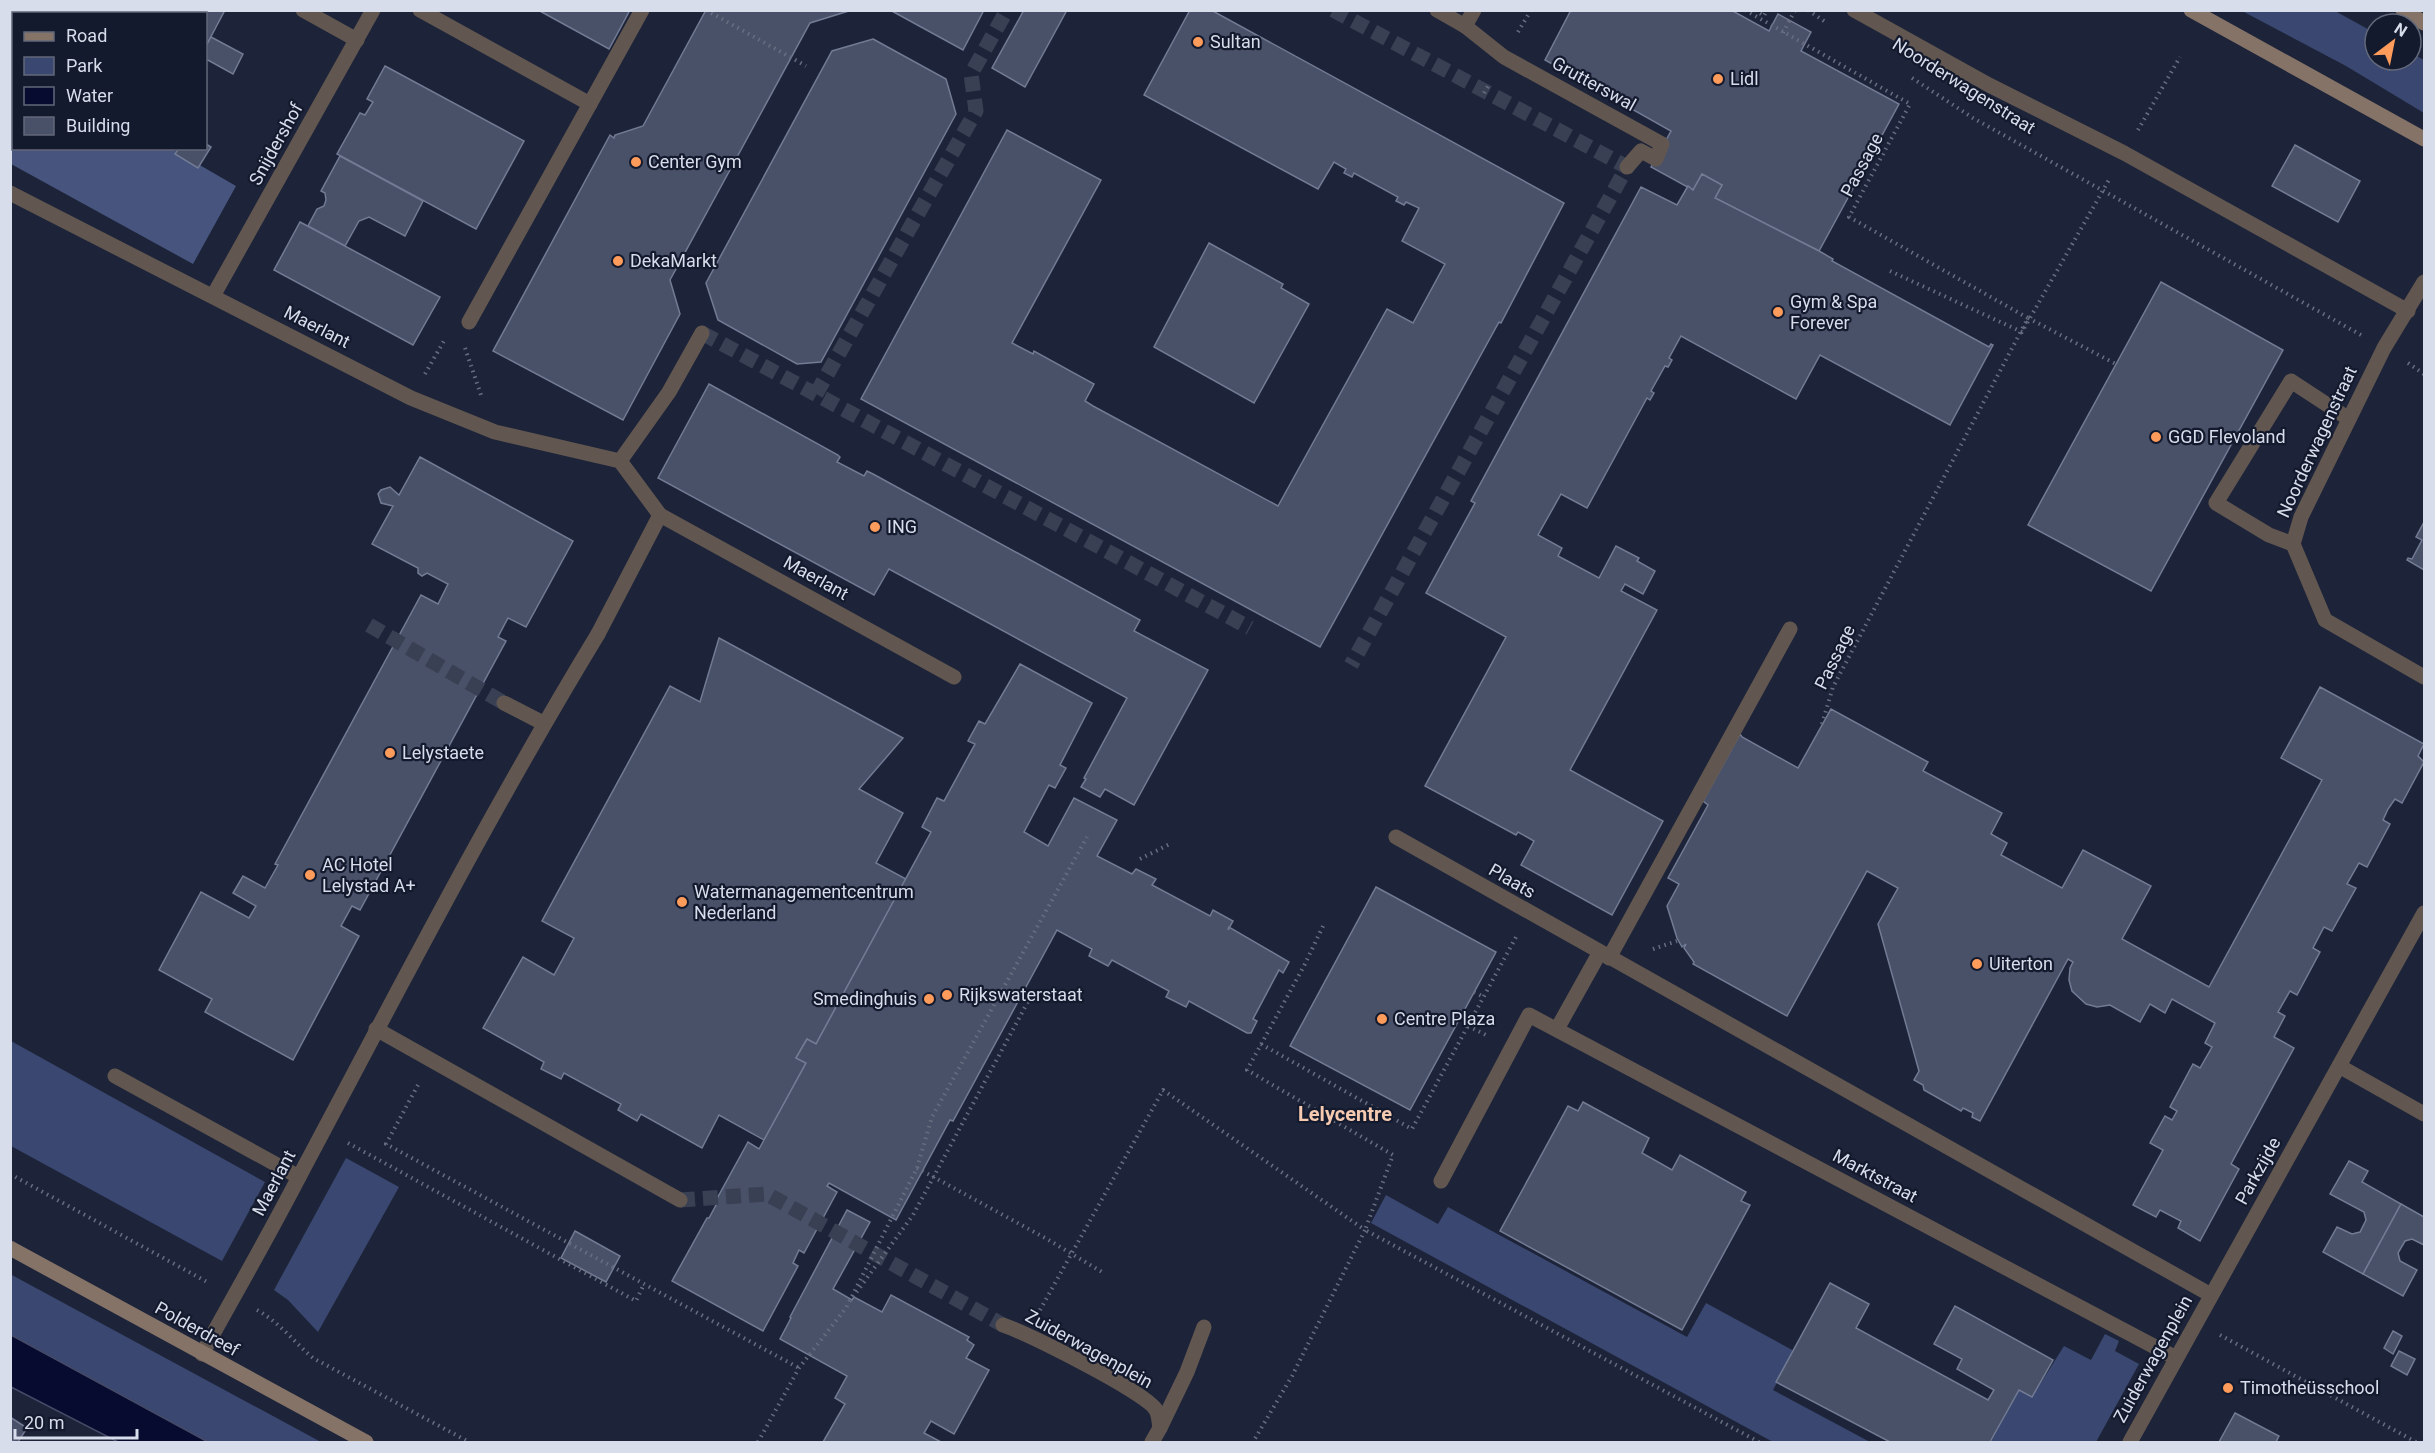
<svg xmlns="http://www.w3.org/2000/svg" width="2435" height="1453" font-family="Roboto,sans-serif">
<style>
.green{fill:#3a4770}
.forest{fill:#46547e}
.water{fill:#060b2f;stroke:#454a67;stroke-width:1.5}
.building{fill:#495169;stroke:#727b94;stroke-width:1.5}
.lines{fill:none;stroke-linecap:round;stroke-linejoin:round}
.street-tunnel{stroke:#394054;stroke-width:15;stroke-dasharray:15 8;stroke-linecap:butt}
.path{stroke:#676e80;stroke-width:4;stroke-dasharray:1.5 4.5;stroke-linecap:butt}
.lane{stroke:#625750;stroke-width:15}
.street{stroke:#625750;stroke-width:15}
.secondary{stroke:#857368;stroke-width:15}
.path-bridge{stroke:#676e80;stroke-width:4;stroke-dasharray:1.5 4.5;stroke-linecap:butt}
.poi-dot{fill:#ff9b5b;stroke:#141a2e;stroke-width:2}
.labels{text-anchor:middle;stroke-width:4.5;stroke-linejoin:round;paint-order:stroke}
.poi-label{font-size:18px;fill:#d8ddeb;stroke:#141a2e;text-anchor:start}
.street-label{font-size:18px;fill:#d8ddeb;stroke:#141a2e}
.neighbourhood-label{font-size:20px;font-weight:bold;fill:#f6cab1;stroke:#141a2e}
</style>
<rect width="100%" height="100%" fill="#1d2439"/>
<g class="green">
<path d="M2242 11H2335L2375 33V60H2411V53L2424 60V113L2346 66Z"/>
<path d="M11 1041 265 1182 222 1261 11 1146Z"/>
<path d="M346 1158 399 1187 318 1332 288 1300 274 1290Z"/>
<path d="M1386 1195 1438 1224 1448 1207 1687 1337 1706 1303 1794 1351 1773 1390 1870 1442H1773L1371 1223Z"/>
<path d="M10 1274 321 1442H208L11 1335Z"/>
<path d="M2105 1334 2119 1341 2115 1351 2139 1364 2096 1442H1991L2019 1390 2032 1397 2064 1346 2091 1360Z"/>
</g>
<path class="forest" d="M10 55 14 57V148L172 149 236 186 193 264 11 164Z"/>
<path class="water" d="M10 1335H11L208 1442H118L11 1387Z"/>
<g class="building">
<path d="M145 10H225L206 46V14H143Z"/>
<path d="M538 10H630L609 49Z"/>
<path d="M706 10H852L810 23 670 280 680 314 623 420 493 351 610 135 614 138 615 135 643 126Z"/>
<path d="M890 10H984L963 50Z"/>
<path d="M1024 10H1067L1025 87 992 68Z"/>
<path d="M1190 10H1211L1564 203 1501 323 1499 322 1320 647 861 399 1007 130 1101 180 1012 343 1033 354 1034 351 1094 384 1085 401 1093 406 1278 506 1387 309 1413 323 1445 264 1402 241 1419 208 1406 202 1404 205 1396 201 1398 197 1354 173 1352 177 1344 173 1346 169 1334 162 1318 189 1144 95Z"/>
<path d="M1571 10H1731L1769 31 1778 14 1811 32 1801 51 1899 104 1819 251 1715 198 1722 185 1702 174 1693 190 1651 167 1671 131 1545 60Z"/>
<path d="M211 37 243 54 233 74 206 59V46Z"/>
<path d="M873 39 946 79 956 114 821 362 797 364 718 320 706 283 832 51Z"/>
<path d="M385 66 524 141 476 229 337 154 360 113 365 115 373 102 367 99Z"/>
<path d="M206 144 211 147 198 168 175 154 179 148H206Z"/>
<path d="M2295 145 2360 181 2338 222 2272 186Z"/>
<path d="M340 156 423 201 405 236 369 217 359 221 345 246 308 226 317 209 324 206 326 200 325 193 321 191Z"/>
<path d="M1702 174 1722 185 1715 198 1819 251 1833 259 1832 261 1989 347 1991 344 1993 345 1950 425 1820 355 1796 399 1681 336 1669 358 1672 360 1668 367 1665 366 1651 391 1654 393 1650 400 1647 398 1587 508 1561 494 1538 535 1562 548 1558 556 1599 578 1616 546 1639 558 1637 561 1655 571 1643 594 1625 584 1621 591 1657 610 1570 770 1663 821 1612 915 1521 865 1534 841 1518 832 1516 835 1425 786 1506 637 1426 593 1475 503 1471 501 1641 187 1677 205 1688 186 1693 190Z"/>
<path d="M300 222 440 297 413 345 274 270Z"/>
<path d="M1209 243 1283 284 1281 288 1309 304 1254 403 1154 347Z"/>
<path d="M2161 282 2283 350 2151 591 2028 525Z"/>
<path d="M709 384 838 455 840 457 837 462 864 476 867 471 873 474 1140 620 1134 631 1208 670 1134 805 1105 789 1100 797 1081 787 1086 779 1084 778 1127 698 889 569 874 595 658 478Z"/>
<path d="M420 457 573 541 526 627 508 618 498 637 506 641 360 910 352 906 341 926 359 936 293 1060 205 1012 212 999 159 970 201 892 249 918 256 906 233 893 243 876 265 888 278 865 275 864 421 595 438 604 448 584 427 573 422 576 418 573V568L372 544 393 506 381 503 378 494 381 490 390 487 399 495Z"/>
<path d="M2424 522V570L2407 560 2408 558 2412 559 2422 540 2416 537Z"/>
<path d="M719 638 903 738 859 789 903 813 876 863 906 879 816 1044 807 1039 796 1058 806 1063 764 1140 719 1115 702 1148 641 1114 637 1121 618 1110 621 1104 564 1073 561 1079 541 1069 544 1062 483 1028 523 957 554 975 574 938 542 921 670 686 700 702Z"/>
<path d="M1020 664 1092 703 1060 765 1066 768 1055 788 1049 785 1024 832 1048 846 1074 798 1117 820 1097 856 1132 874 1136 869 1156 879 1152 885 1210 916 1213 910 1233 921 1228 930 1229 927 1289 962 1283 973 1279 970 1253 1019 1257 1021 1251 1033H1247L1189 1001 1186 1007 1166 997 1169 991 1112 960 1108 966 1089 956 1092 949 1057 930 953 1121 950 1120 896 1220 829 1183 827 1186 837 1192 804 1253 799 1250 793 1263 798 1266 763 1331 672 1281 707 1218H709L716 1205 714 1204 748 1142 759 1149 764 1140 806 1063 796 1058 807 1039 816 1044 931 832 922 827 937 798 944 801 975 744 968 741 979 721 985 724Z"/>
<path d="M2320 687 2424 744 2418 756 2424 762 2402 803 2395 799 2388 809 2383 820 2390 824 2367 867 2359 863 2347 884 2356 888 2332 931 2324 927 2313 948 2320 952 2297 995 2290 991 2278 1012 2285 1016 2274 1037 2294 1048 2231 1164 2239 1169 2200 1241 2178 1228 2181 1221 2160 1210 2156 1217 2133 1205 2163 1150 2150 1143 2165 1116 2172 1120 2177 1111 2170 1107 2193 1064 2200 1068 2212 1047 2205 1043 2215 1023 2172 999 2165 1013 2150 1004 2140 1022 2110 1005 2097 1007 2086 1004 2072 991 2069 980 2070 968 2073 962 2068 959 1980 1121 1972 1117 1973 1113 1963 1108 1961 1111 1924 1090 1923 1085 1914 1080 1919 1071 1878 924 1898 888 1867 871 1787 1016 1693 964 1694 962 1684 948 1686 944 1682 947 1677 938 1667 906 1679 884 1668 878 1708 805 1703 801 1740 734 1742 737 1798 768 1831 709 1928 762 1923 771 2002 813 1991 834 2007 843 2001 855 2062 888 2083 850 2151 886 2122 939 2209 987 2322 780 2281 758Z"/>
<path d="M1376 887 1496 952 1410 1110 1290 1046Z"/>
<path d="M1583 1102 1649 1138 1642 1153 1672 1170 1680 1155 1746 1192 1741 1201 1750 1205 1682 1330 1500 1231 1568 1106 1578 1111Z"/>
<path d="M2349 1161 2368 1171 2362 1182 2401 1204 2363 1274 2323 1252 2337 1227 2352 1234 2360 1232 2366 1220 2364 1212 2330 1194Z"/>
<path d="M2401 1204 2424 1217V1245L2412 1239 2405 1241 2398 1253 2400 1261 2417 1270 2403 1296 2363 1274Z"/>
<path d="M847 1210 870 1222 833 1289 852 1300 854 1297 882 1312 891 1295 969 1337 967 1340 974 1345 966 1358 989 1370 954 1434 931 1421 924 1433 941 1442H823L845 1404 835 1398 847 1376 780 1339 791 1318 790 1317Z"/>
<path d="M575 1231 620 1256 606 1282 561 1258Z"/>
<path d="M1830 1283 1869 1304 1856 1328 1988 1400 1994 1390 1957 1369 1962 1359 1934 1344 1955 1306 2053 1360 2032 1397 2019 1390 1990 1442H1890L1776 1382Z"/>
<path d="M2393 1331 2402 1336 2393 1354 2384 1348Z"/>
<path d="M2399 1351 2415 1359 2407 1375 2391 1366Z"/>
<path d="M2235 1413 2279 1436 2276 1442H2219Z"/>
<path d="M10 1417 27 1428 18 1442 10 1441Z"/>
</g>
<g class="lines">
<g class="street-tunnel">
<path d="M1333 10 1627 167 1351 665"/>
<path d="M702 333 1250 628"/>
<path d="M816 394 976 111 971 74 1007 10"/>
<path d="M369 625 504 703"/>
<path d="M680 1200 767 1194 1003 1325"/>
</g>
<g class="path">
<path d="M706 10 806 66"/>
<path d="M1745 10 1910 104 1849 217 2028 318"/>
<path d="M1755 10 1764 16 1767 10"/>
<path d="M1808 10 1827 23"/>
<path d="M1518 32 1531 10"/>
<path d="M1783 33 1795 10"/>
<path d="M1912 78 1973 118 2361 335"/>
<path d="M1484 93 1490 83"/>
<path d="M2138 130 2180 57"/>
<path d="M1890 271 2022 332 2110 178"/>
<path d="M465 348 481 395"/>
<path d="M2408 363 2424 374"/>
<path d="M425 374 445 339"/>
<path d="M1140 859 1172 843"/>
<path d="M1323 926 1304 966 1247 1070 1393 1155 1365 1230 1759 1442"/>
<path d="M1653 949 1677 941"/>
<path d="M1474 992 1484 997"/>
<path d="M1468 1026 1486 1035"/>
<path d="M1261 1044 1412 1129 1516 937"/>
<path d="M418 1085 386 1144 799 1368"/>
<path d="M348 1143 636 1301 644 1284"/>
<path d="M917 1168 1047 1239 1102 1272"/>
<path d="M10 1174 209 1283"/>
<path d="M853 1297 913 1215 1031 996"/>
<path d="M257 1310C279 1322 294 1342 313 1358L469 1442"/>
<path d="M1040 1310 1163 1090 1365 1230 1292 1376 1253 1442"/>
<path d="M2220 1335 2416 1442"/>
<path d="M758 1442 799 1368 846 1308 917 1168 932 1117 1087 837"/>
</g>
<g class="lane">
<path d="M2293 544 2269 535 2216 503 2291 381 2349 419"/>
<path d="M598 634 660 515 954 677"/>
<path d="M1396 837 2211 1295"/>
<path d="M1557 1029 1600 952"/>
<path d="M1441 1181 1529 1015 2176 1358"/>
<path d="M1160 1428 1187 1372 1204 1327"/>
</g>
<g class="street">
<path d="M303 10 357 40"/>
<path d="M420 10 590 104"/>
<path d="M1437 10 1465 26 1504 57 1662 144 1656 159 1641 151 1627 167"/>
<path d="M1854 10 1989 85 2124 153 2408 311"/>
<path d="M1465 26 1474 10"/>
<path d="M10 193 411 398 495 432 620 461 660 515"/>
<path d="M2424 282 2384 348 2301 517 2293 544 2325 620 2424 677"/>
<path d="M213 296 373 10"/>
<path d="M469 322 642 10"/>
<path d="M620 461 669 392 702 333"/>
<path d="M504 703 543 723"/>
<path d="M1609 958 1790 629"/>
<path d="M376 1029 680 1200"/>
<path d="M2339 1066 2424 1114"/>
<path d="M115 1076 299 1177"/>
<path d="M1003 1325C1028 1334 1146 1392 1156 1410 1159 1415 1159 1423 1160 1428L1152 1442"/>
<path d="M202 1354C235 1294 269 1235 300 1175 397 993 491 810 598 634"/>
<path d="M2130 1442 2424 913"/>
</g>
<g class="secondary">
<path d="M2191 10 2424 139"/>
<path d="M2403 10 2424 23"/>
<path d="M10 1248 366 1442"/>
</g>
<path class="path-bridge" d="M1822 724 1833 687 2028 318 2116 364"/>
</g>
<g class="poi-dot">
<circle cx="1198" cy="42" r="6"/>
<circle cx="1718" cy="79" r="6"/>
<circle cx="636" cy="162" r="6"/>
<circle cx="618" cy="261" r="6"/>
<circle cx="1778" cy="312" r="6"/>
<circle cx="2156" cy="437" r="6"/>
<circle cx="875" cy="527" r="6"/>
<circle cx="390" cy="753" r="6"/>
<circle cx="310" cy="875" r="6"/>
<circle cx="682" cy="902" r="6"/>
<circle cx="1977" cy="964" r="6"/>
<circle cx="947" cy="995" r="6"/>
<circle cx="929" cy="999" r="6"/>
<circle cx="1382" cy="1019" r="6"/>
<circle cx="2228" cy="1388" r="6"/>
</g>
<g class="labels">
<g class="poi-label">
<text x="1210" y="48">Sultan</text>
<text x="1730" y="85">Lidl</text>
<text x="648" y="168">Center Gym</text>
<text x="630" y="267">DekaMarkt</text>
<text x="1790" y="308">Gym &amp; Spa<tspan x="1790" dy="21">Forever</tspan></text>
<text x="2168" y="443">GGD Flevoland</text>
<text x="887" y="533">ING</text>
<text x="402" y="759">Lelystaete</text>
<text x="322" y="871">AC Hotel<tspan x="322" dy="21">Lelystad A+</tspan></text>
<text x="694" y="898">Watermanagementcentrum<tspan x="694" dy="21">Nederland</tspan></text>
<text x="1989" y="970">Uiterton</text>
<text x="959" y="1001">Rijkswaterstaat</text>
<text x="917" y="1005" text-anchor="end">Smedinghuis</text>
<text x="1394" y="1025">Centre Plaza</text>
<text x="2240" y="1394">Timotheüsschool</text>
</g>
<g class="street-label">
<text transform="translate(1594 84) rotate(29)" y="6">Grutterswal</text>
<text transform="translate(1964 86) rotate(32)" y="6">Noorderwagenstraat</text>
<text transform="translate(276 144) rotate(-61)" y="6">Snijdershof</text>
<text transform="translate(1862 165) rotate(-62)" y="6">Passage</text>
<text transform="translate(317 327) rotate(27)" y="6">Maerlant</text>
<text transform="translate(2317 442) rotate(-65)" y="6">Noorderwagenstraat</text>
<text transform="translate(816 578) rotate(29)" y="6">Maerlant</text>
<text transform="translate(1835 657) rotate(-64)" y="6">Passage</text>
<text transform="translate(1512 881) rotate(30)" y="6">Plaats</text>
<text transform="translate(2258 1171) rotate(-61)" y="6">Parkzijde</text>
<text transform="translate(1875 1176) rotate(28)" y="6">Marktstraat</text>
<text transform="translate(274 1183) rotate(-62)" y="6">Maerlant</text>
<text transform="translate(197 1329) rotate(29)" y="6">Polderdreef</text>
<text transform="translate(1089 1349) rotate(29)" y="6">Zuiderwagenplein</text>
<text transform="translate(2153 1359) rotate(-61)" y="6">Zuiderwagenplein</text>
</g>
<g class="neighbourhood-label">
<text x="1345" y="1121">Lelycentre</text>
</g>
</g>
<rect width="2435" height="1453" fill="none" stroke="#d8ddeb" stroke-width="24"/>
<rect x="12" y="12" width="195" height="138" fill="#141a2e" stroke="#62687a" stroke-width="1.5"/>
<rect x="24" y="32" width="30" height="9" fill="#857368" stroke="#62687a" stroke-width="1.5"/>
<text x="66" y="42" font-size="18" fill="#d8ddeb">Road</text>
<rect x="24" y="57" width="30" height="18" fill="#3a4770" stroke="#62687a" stroke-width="1.5"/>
<text x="66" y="72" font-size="18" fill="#d8ddeb">Park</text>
<rect x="24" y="87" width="30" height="18" fill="#060b2f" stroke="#62687a" stroke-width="1.5"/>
<text x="66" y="102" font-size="18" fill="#d8ddeb">Water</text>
<rect x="24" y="117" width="30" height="18" fill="#495169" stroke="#62687a" stroke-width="1.5"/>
<text x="66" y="132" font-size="18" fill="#d8ddeb">Building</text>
<g transform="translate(2393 42) rotate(32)"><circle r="28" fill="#141a2e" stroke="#62687a" stroke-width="1.5"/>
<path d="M0-4.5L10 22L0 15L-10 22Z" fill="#ff9b5b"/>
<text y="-9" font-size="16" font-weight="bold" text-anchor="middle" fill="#d8ddeb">N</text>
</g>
<path d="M15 1429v9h122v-9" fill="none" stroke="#d8ddeb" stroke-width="3"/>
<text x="24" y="1429" font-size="18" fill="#d8ddeb" stroke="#141a2e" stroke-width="4.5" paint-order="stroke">20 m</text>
</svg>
